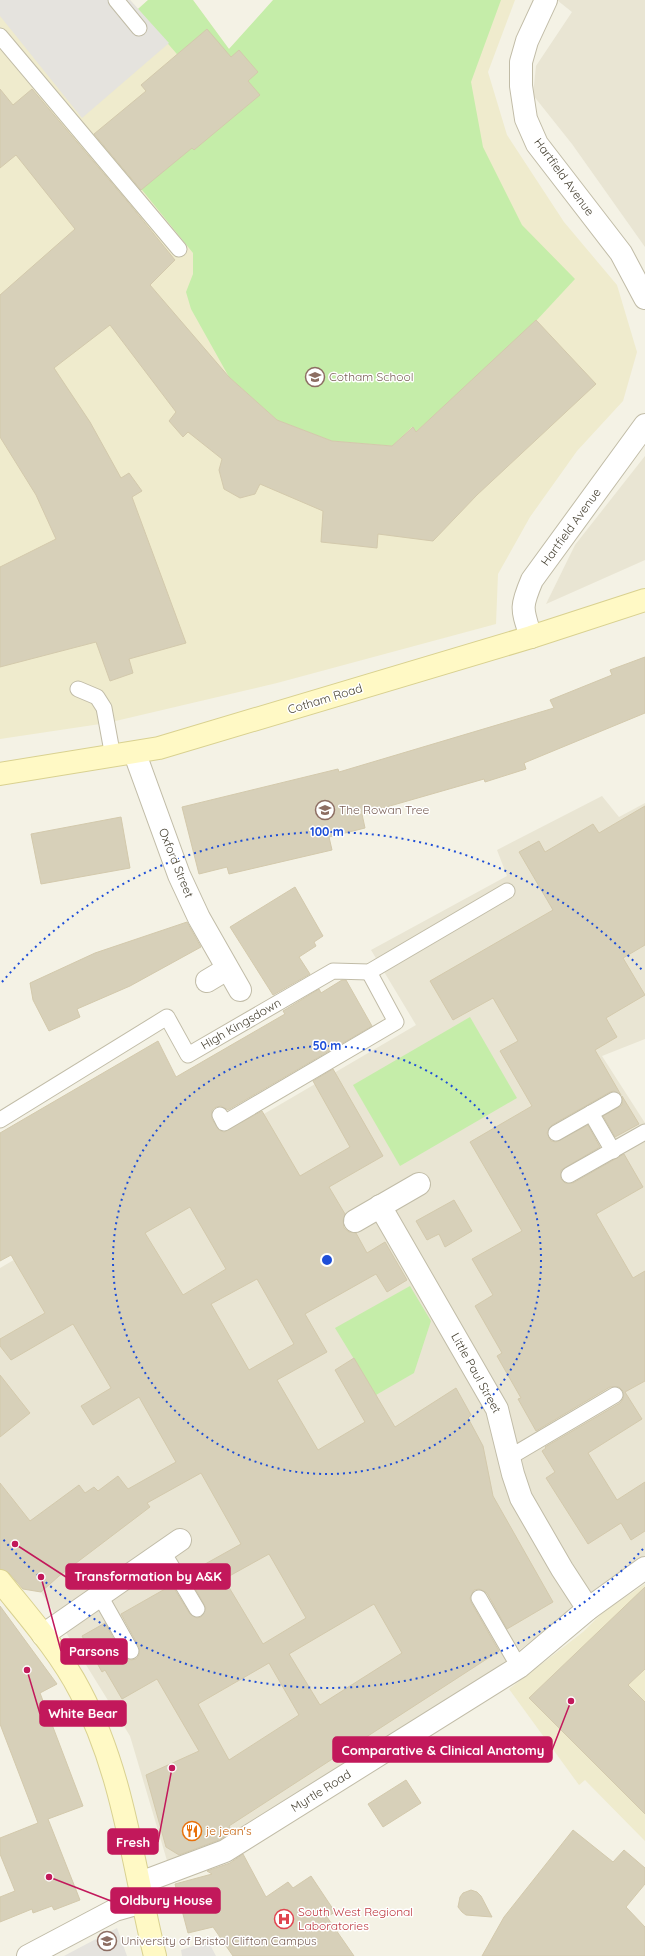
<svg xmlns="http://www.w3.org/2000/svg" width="645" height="1956" font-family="Quicksand,sans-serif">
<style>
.residential{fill:#e9e5d3}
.education{fill:#efebcd}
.green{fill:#c5eda9}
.parking{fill:#e5e3de}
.building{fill:#d7d0b9;stroke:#d3c9ac;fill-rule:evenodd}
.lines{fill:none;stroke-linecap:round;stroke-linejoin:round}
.lane-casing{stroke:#c1bca7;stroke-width:17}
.street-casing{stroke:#c1bca7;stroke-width:24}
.secondary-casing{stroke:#d9d190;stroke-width:24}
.lane{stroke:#fff;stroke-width:15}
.street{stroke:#fff;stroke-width:22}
.secondary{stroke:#fff9c5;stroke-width:22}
.ring{fill:none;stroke:#1d4ed8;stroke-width:2;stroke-dasharray:2 4}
.labels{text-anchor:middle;stroke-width:3;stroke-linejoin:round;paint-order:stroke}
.street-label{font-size:12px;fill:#484334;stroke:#fff}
.education-label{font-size:12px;fill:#785e54;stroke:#fff;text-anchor:start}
.food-label{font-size:12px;fill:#c56008;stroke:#fff;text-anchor:start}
.health-label{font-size:12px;fill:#be3a42;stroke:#fff;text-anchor:start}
.centre{fill:#1d4ed8;stroke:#fff;stroke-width:2}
.ring-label{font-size:12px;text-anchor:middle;font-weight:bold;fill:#1d4ed8;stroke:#fff;stroke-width:3;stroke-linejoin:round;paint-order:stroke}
.leader{fill:none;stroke:#c2185b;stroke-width:1.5}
.callout-dot{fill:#c2185b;stroke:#fff;stroke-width:1.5}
.callout{fill:#c2185b;stroke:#c2185b;stroke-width:1.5}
.callout-label{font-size:13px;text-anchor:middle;font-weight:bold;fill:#fff}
</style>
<rect width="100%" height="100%" fill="#f4f2e5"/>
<g class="residential">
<path d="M557 0H645V247L572 144 533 95 536 66 572 12Z"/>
<path d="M645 456V560L546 604 575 545Z"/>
<path d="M602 796 619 817 645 803V1039L602 1056 645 1123V1558L566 1614 490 1673 233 1838 168 1864 130 1736 41 1592 3 1504 10 1495 0 1483V1268L416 1025 371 950 507 876 497 850Z"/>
</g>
<g class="education">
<path d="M0 0H130L138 9 148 0H193L229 49 274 0H515L488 72 507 135 564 222 617 285 637 352 623 401 577 451 530 517 498 574 496 624 277 683 107 723 0 739Z"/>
<path d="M645 1584V1596L640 1592 529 1698 645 1814V1841L585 1780 579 1785 509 1689 583 1632 603 1612Z"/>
<path d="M645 1669V1743L608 1704Z"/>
</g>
<g class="green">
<path d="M148 0H193L229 49 273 0H501L471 82 483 147 522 225 575 279 536 321 416 432 412 427 392 446 332 441 277 420 229 377 191 309 186 292 193 274V253L138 185 214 97 138 9Z"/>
<path d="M470 1017 517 1098 400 1166 353 1085Z"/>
<path d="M410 1286 431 1321 414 1373 376 1395 335 1328Z"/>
</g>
<g class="parking">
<path d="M0 0H130L169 43 82 118 0 16Z"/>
<path d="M117 1928 127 1956H64L79 1948Z"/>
<path d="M208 1941 216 1956H182L181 1950Z"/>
</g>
<g class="building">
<path d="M207 29 231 57 239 50 258 72 248 81 260 95 194 150 192 148 141 190 94 134 146 91 141 85Z"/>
<path d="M0 89 13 105 32 89 127 201 175 260 150 285 229 377 277 420 332 441 392 446 413 427 416 432 536 320 596 384 477 495 433 541 378 534 377 548 321 542 323 511 260 484 255 494 240 498 224 489 219 470 222 459 188 432 183 437 169 421 176 412 110 325 54 368 90 422 121 478 129 473 142 491 132 497 186 643 129 659 133 673 110 681 96 642 0 667V567L56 539 36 495 0 437V295L75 229 16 155 0 168Z"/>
<path d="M645 657V713L524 763 526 769 485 782 484 779 362 814 365 828 329 837 332 850 229 874 227 867 199 874 182 807 338 769 339 772 554 708 550 700 612 675 610 670Z"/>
<path d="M645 806V945L623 958 645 995 606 1018 617 1037 595 1050 621 1095 614 1091 610 1092 552 1125 547 1133 551 1141 556 1142 588 1125 600 1147 561 1170V1179L565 1183H573L624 1154 643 1187 596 1214 633 1278 645 1271V1381L625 1392 642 1419 588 1453 617 1500 645 1482V1531L631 1540 621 1523 588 1544 546 1478 555 1472 542 1451 546 1448 545 1447 620 1403 623 1399V1391L619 1387H610L536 1431 518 1399 521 1398 497 1356 502 1353 475 1306 493 1295 472 1259 522 1231 470 1142 532 1106 500 1051 518 1041 493 998 453 1020 430 981 553 910 519 852 539 841 545 852 593 824 599 833Z"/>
<path d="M121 817 130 868 41 884 31 834Z"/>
<path d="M295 887 323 936 314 942 316 946 299 957 310 974 273 995 230 927Z"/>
<path d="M187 922 201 947 130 986 77 1009 80 1017 49 1031 33 1000 30 983 95 953Z"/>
<path d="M342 980H346L372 1026 228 1110 221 1106 216 1107 212 1110V1119L219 1130 224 1132 262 1111 300 1176 350 1147 313 1081 333 1069 383 1156 329 1187 345 1214 343 1221 344 1228 349 1232 356 1233 367 1253 385 1242 407 1280 387 1292 376 1274 305 1314 327 1352 277 1380 318 1450 365 1422 335 1370 354 1358 395 1427 456 1388 471 1415 468 1418 483 1446 493 1496 553 1602 507 1629 487 1593 479 1589 474 1590 470 1598 471 1602 499 1651 229 1826 232 1832 219 1840 179 1855 166 1847 146 1775 199 1751 157 1679 122 1699 105 1670 102 1672 82 1636 105 1623 123 1656 131 1660 136 1659 139 1655V1647L121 1614 172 1585 190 1614 197 1618 201 1617 206 1608 188 1576 189 1573 241 1544 201 1473 147 1503 150 1507 59 1576 41 1592 23 1589 9 1573 0 1569V1483L30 1521 79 1485 85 1493 94 1487 98 1491 118 1476 128 1489 176 1462 139 1397 93 1425 81 1406 111 1388 73 1324 11 1360 0 1346V1339L45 1313 11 1255 0 1261V1133L158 1041 176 1077 285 1014 283 1011 319 989 321 993ZM190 1207 226 1269 183 1295 145 1233ZM257 1279 294 1344 249 1370 211 1304ZM269 1554 306 1618 263 1644 224 1579ZM374 1604 402 1653 320 1705 289 1654ZM269 1663 299 1715 229 1760 198 1704Z"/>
<path d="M622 1096 639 1124 615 1137 603 1116 622 1105Z"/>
<path d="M454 1200 472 1231 445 1247 439 1234 427 1240 416 1221Z"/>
<path d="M0 1375 30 1413 0 1437Z"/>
<path d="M645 1587V1669L628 1685 645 1702V1814L529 1698Z"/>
<path d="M0 1606 57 1684 40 1693 83 1806 48 1819 80 1900 54 1910 52 1906 33 1913 32 1909 0 1922V1897L15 1891 0 1854V1838L38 1823 0 1724Z"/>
<path d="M406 1780 421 1803 383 1827 368 1804Z"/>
<path d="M573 1830 613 1862 624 1850 645 1868V1884L626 1907 645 1927V1956H482L504 1917Z"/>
<path d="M243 1854 266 1897 288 1882 293 1888 311 1876 335 1912 327 1917 354 1956H233L213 1927 188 1933 175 1884 212 1874 207 1871 230 1863Z"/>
<path d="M471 1890 477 1892 481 1896 492 1917 466 1915 462 1912 458 1907 460 1897 463 1893Z"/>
</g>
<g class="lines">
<defs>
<g id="lane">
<path d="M116 0 139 28"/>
<path d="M0 36 179 249"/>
<path d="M78 689 97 697 104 708 113 757"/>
<path d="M591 1113 613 1151"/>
<path d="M220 1115 224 1123 396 1022 369 972"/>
<path d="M0 1120 167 1017 188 1055 333 971 369 972 507 891"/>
<path d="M556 1133 614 1100"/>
<path d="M569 1175 645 1132"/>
<path d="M510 1457 615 1395"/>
<path d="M163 1552 197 1609"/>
<path d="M100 1596 131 1651"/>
<path d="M479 1598 519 1667"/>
</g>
<g id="street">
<path d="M546 0 527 41 521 62V86L526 119 537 144 621 253 645 298"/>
<path d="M531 637C522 609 520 608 532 580L645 425"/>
<path d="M135 754 179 875 199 918 240 990"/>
<path d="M207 981 227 969"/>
<path d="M380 1206 497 1409 513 1474 521 1498 562 1569 588 1609"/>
<path d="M355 1221 419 1184"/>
<path d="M43 1635 180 1540"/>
<path d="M140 1883 225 1851 519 1667 588 1609 645 1568"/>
<path d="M28 1956 115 1910 143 1902"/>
</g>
<g id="secondary">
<path d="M0 774 159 748 531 637 645 600"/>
<path d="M0 1581C28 1616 60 1652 80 1691 124 1774 133 1867 155 1956"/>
</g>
</defs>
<use href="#lane" class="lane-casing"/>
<use href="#street" class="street-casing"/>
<use href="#secondary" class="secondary-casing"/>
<use href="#lane" class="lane"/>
<use href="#street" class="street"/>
<use href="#secondary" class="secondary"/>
</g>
<g class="ring">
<circle cx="327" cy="1260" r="214"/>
<path d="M643 1549A428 428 0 0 1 2 1538M2 982A428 428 0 0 1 643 971"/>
</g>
<defs>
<symbol id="school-ring" viewBox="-11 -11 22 22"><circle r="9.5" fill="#fff" stroke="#8d6e63" stroke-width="1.5"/><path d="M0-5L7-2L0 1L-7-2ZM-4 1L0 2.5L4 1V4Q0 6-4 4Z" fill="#8d6e63"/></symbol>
<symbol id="restaurant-ring" viewBox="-11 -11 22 22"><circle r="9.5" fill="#fff" stroke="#e8710a" stroke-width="1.5"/><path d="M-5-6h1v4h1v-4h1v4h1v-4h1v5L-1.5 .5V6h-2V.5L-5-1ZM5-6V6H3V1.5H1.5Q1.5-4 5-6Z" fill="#e8710a"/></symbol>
<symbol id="hospital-ring" viewBox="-11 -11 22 22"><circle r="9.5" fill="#fff" stroke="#e0444e" stroke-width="1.5"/><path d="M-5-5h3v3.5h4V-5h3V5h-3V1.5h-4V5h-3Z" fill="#e0444e"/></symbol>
<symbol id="university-ring" viewBox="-11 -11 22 22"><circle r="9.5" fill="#fff" stroke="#8d6e63" stroke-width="1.5"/><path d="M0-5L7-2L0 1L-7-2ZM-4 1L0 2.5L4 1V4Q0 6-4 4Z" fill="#8d6e63"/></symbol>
</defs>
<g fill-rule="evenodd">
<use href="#school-ring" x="304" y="366" width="22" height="22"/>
<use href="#school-ring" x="314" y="799" width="22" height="22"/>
<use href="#restaurant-ring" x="181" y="1820" width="22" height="22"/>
<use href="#hospital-ring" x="273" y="1908" width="22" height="22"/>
<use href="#university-ring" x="96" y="1930" width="22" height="22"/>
</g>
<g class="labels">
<g class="street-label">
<text transform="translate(564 177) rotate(54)" y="4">Hartfield Avenue</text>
<text transform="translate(571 527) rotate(-54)" y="4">Hartfield Avenue</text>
<text transform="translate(325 699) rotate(-17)" y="4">Cotham Road</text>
<text transform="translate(176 863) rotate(68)" y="4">Oxford Street</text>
<text transform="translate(241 1024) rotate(-30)" y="4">High Kingsdown</text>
<text transform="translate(476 1373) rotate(61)" y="4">Little Paul Street</text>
<text transform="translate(321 1791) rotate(-32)" y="4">Myrtle Road</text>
</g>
<g class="education-label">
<text x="329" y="381">Cotham School</text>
<text x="339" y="814">The Rowan Tree</text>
<text x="121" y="1945">University of Bristol Clifton Campus</text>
</g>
<g class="food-label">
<text x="206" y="1835">je jean's</text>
</g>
<g class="health-label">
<text x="298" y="1916">South West Regional<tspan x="298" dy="14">Laboratories</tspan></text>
</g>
</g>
<circle cx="327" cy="1260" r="6" class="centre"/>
<g class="ring-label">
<text x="327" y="836">100 m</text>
<text x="327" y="1050">50 m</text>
</g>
<path class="leader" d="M15 1544L66 1577M41 1577L61 1651M27 1670L40 1714M571 1701L552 1750M172 1768L158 1842M49 1877L111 1901"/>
<g class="callout-dot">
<circle cx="15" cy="1544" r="4"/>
<circle cx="41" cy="1577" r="4"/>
<circle cx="27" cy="1670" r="4"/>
<circle cx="571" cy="1701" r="4"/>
<circle cx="172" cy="1768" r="4"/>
<circle cx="49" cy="1877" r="4"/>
</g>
<g class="callout">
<rect x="66" y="1564" width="164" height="25" rx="4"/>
<rect x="61" y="1639" width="66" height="25" rx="4"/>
<rect x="40" y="1701" width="86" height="25" rx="4"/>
<rect x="333" y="1737" width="219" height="25" rx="4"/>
<rect x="108" y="1829" width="50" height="25" rx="4"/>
<rect x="111" y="1888" width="109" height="25" rx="4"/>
</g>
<g class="callout-label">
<text x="148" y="1581">Transformation by A&amp;K</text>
<text x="94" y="1656">Parsons</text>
<text x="83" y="1718">White Bear</text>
<text x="443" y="1755">Comparative &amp; Clinical Anatomy</text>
<text x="133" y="1847">Fresh</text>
<text x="166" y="1905">Oldbury House</text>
</g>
</svg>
